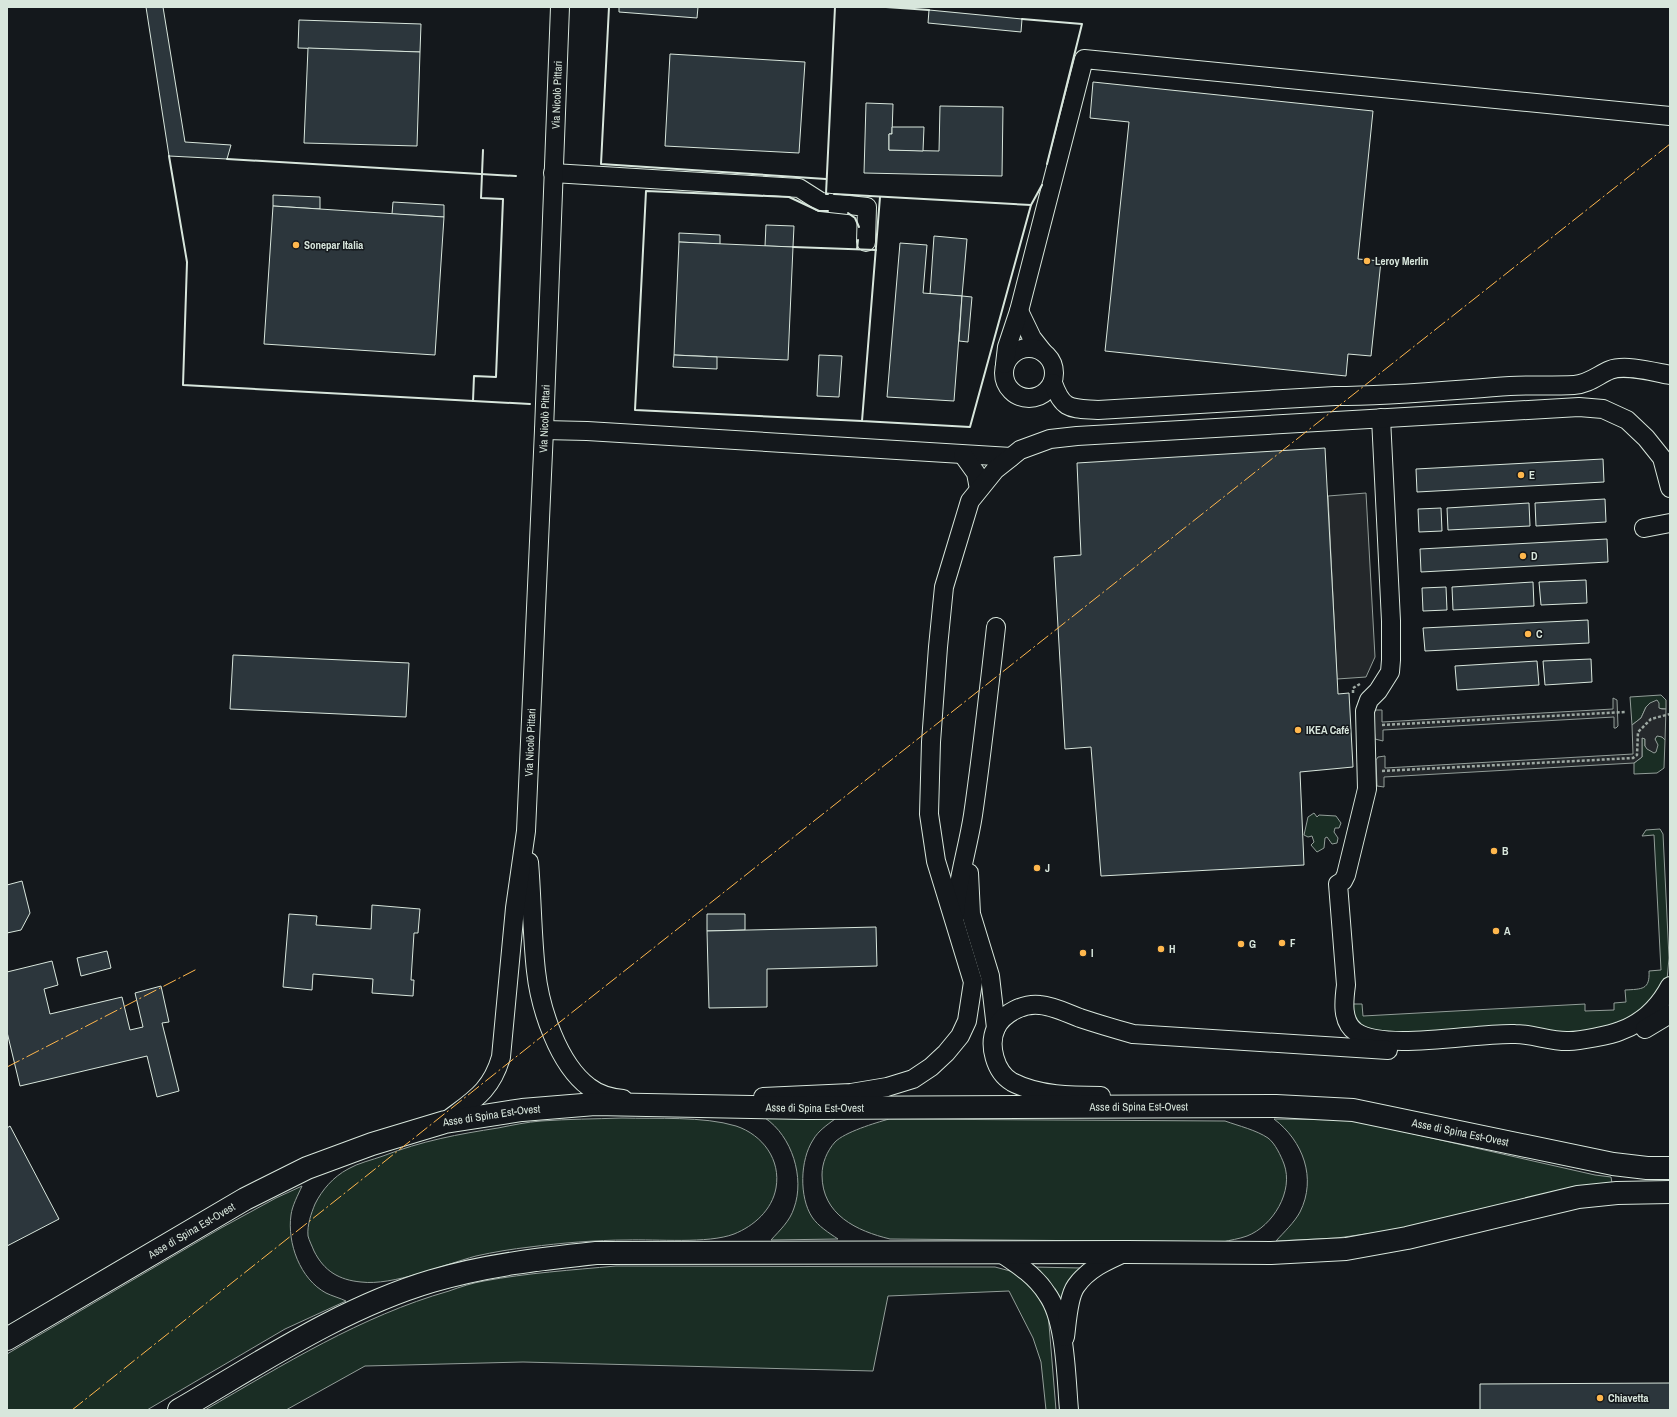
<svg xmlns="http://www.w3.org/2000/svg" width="1677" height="1417" font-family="'Archivo Narrow',sans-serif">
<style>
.green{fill:#1a2d24;stroke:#939e99}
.parking{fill:#24282b;stroke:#939e99}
.building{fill:#2c363c;stroke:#d8e6dc}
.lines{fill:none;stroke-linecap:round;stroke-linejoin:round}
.minor-casing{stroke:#d8e6dc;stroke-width:20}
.major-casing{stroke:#d8e6dc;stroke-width:24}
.path{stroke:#9da8a2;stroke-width:2.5;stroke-dasharray:3 2;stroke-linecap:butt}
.minor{stroke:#14181c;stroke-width:18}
.major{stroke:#14181c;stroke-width:22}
.wall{stroke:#d8e6dc;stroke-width:2}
.power{stroke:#ffb74d;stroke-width:1;stroke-dasharray:14 3 2 3;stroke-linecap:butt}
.poi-dot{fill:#ffb74d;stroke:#14181c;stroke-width:1.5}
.labels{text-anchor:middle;stroke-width:3;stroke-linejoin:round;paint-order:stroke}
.street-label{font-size:11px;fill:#d8e6dc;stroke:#14181c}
.poi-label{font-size:11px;font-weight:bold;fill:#d8e6dc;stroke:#14181c;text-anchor:start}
</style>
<rect width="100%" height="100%" fill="#14181c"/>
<g class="green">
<path d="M1661 695 1666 700V709L1646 707 1641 718 1632 725 1630 697Z"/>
<path d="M1657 735 1662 737 1665 740 1664 768 1657 773 1634 774V763L1642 757V738L1645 739V746L1650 751 1656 743 1655 739Z"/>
<path d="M1314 813 1317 817 1319 815 1336 816 1341 823 1339 828H1335L1334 832 1338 838 1337 843 1332 844 1327 837 1325 838 1324 848 1317 852 1311 845 1314 842 1312 836 1308 837 1304 835 1308 817Z"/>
<path d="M1660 829 1663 834 1669 958 1667 980 1664 990 1621 1026 1579 1032H1515L1456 1037 1361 1030 1349 1008 1354 1004H1362L1363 1016 1585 1004V1011L1614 1010V1003L1626 1002 1625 990C1642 989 1650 990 1649 971L1661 970 1654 835 1642 836 1646 830Z"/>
<path d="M622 1118C657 1119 703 1116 736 1126 763 1135 781 1160 776 1188 772 1210 754 1226 734 1234 708 1244 656 1239 627 1240 597 1240 560 1243 530 1247 512 1249 494 1252 476 1256 443 1265 393 1286 361 1282 339 1280 324 1271 314 1251 312 1246 309 1240 308 1236 307 1225 311 1214 315 1204 322 1190 333 1177 348 1169 358 1163 372 1160 383 1156 421 1141 459 1134 498 1128 513 1125 527 1122 541 1121 568 1119 595 1119 622 1118Z"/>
<path d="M765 1118 835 1119C827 1125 818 1131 813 1140 800 1160 799 1197 812 1217 818 1226 829 1233 838 1239L771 1240C780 1230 790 1221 794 1208 805 1178 792 1136 765 1118Z"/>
<path d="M889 1119 1225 1121C1239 1126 1256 1130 1268 1138 1275 1143 1281 1156 1284 1164 1294 1191 1273 1226 1247 1236 1239 1239 1230 1240 1223 1242L890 1239C857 1231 822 1215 822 1175 822 1163 827 1151 835 1142 845 1132 875 1123 889 1119Z"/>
<path d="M1274 1119 1352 1120 1595 1175 1611 1177 1612 1183 1401 1229 1337 1238 1276 1241C1284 1232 1294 1223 1300 1212 1317 1178 1303 1141 1274 1119Z"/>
<path d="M302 1186C298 1195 292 1206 291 1215 287 1243 300 1279 326 1293 332 1296 340 1298 346 1301L285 1329 147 1410H7V1354L221 1228 276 1198Z"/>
<path d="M616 1266 995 1267 1014 1272 1028 1279 1048 1312 1056 1410H1046L1041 1362 1033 1338 1009 1291 888 1296 873 1371 523 1362 365 1366 286 1410H205C283 1365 361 1316 449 1291 460 1287 472 1283 484 1281 527 1273 572 1270 616 1266Z"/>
<path d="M1033 1267 1081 1268 1060 1303Z"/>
</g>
<g class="parking">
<path d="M1366 493 1375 657 1366 677 1337 679 1328 496Z"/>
<path d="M1613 698 1617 700 1618 726 1616 728H1614V717L1383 730V741L1375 739 1373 713 1376 710H1382V722L1613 709Z"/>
<path d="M1657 700 1659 703V708L1662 709H1666L1665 740 1662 737 1657 736 1655 739 1658 745 1656 752 1654 753 1647 749 1645 746V739L1642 738V757L1634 763 1384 777V787L1377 786 1376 760 1378 757 1385 756V768L1633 754 1632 725 1641 718 1646 707 1650 703Z"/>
</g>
<g class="building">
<path d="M146 7H163L185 142 231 145 227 159 169 156Z"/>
<path d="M619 7H698L697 18 619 12Z"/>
<path d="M929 10 1022 19 1021 32 928 23Z"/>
<path d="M299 20 421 24 420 52 298 48Z"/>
<path d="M308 48 420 52 417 146 304 143Z"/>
<path d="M670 54 805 62 799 153 665 146Z"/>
<path d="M1093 82 1373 111 1358 259 1381 261 1371 356 1348 354 1346 376 1105 351 1129 122 1090 118Z"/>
<path d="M866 103 893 104 892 134H889V150L939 151 940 106 1003 107 1002 176 864 173Z"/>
<path d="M892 127H924L923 151 889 150V134H892Z"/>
<path d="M273 195 320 197V209L273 206Z"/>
<path d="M393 202 444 205V217L392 214Z"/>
<path d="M273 206 444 217 435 355 264 344Z"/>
<path d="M766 225 794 226 793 247 765 246Z"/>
<path d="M679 233 720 235V244L679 242Z"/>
<path d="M934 236 967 239 962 296 930 294Z"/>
<path d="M679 242 793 247 788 360 674 355Z"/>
<path d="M900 243 927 245 923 293 962 296 954 401 887 397Z"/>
<path d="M962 296 972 297 968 342 959 341Z"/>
<path d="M674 355 717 357V369L673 367Z"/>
<path d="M819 355 842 356 839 397 817 396Z"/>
<path d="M1325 448 1338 694 1349 693 1353 767 1300 772 1304 865 1101 876 1091 747 1065 749 1054 557 1081 555 1077 463Z"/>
<path d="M1603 459 1604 482 1417 492 1416 469Z"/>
<path d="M1605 499 1606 522 1536 526 1535 503Z"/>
<path d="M1529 503 1530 526 1448 530 1447 508Z"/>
<path d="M1441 508 1442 531 1419 532 1418 509Z"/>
<path d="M1607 539 1608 562 1421 572 1420 549Z"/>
<path d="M1586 580 1587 603 1541 605 1539 582Z"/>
<path d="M1533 582 1534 606 1453 610 1452 587Z"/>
<path d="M1446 587 1447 610 1423 611 1422 588Z"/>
<path d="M1588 620 1589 643 1425 651 1423 628Z"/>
<path d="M233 655 409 663 406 717 230 709Z"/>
<path d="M1591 659 1592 682 1545 685 1543 661Z"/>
<path d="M1537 661 1539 685 1457 690 1455 666Z"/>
<path d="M22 881 30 913 21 930 7 933V885Z"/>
<path d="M372 905 420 909 418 933H414L411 980H414L413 996 372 993 373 979 313 974 312 990 283 987 289 914 317 916 316 925 371 929Z"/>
<path d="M707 914H745V930L707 931Z"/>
<path d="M876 927 877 966 767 969V1007L709 1008 707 931Z"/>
<path d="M107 951 111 968 81 976 77 958Z"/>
<path d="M52 961 58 985 44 989 50 1014 122 997 130 1030 143 1027 135 993 161 986 169 1022 162 1023 179 1091 157 1097 147 1056 20 1086 7 1032V972Z"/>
<path d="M10 1126 59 1219 7 1246V1128Z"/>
<path d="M1670 1383V1410H1480V1384Z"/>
</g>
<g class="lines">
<defs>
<g id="minor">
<path d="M553 173 799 188 821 202 867 207 866 242"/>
<path d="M1019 311 1032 338 1043 352"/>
<circle cx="1029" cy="373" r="25"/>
<path d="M1005 364 1007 347 1019 311 1084 59 1670 116"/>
<path d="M1053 383C1063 411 1071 408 1098 410L1335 396C1393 396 1452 390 1510 386 1532 385 1553 386 1574 385 1589 384 1598 375 1610 370 1625 364 1654 372 1670 375"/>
<path d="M1381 418 1391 621V660L1390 672 1378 691 1369 700 1365 711 1367 789 1346 875 1343 881 1338 884 1346 985C1344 1000 1341 1022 1356 1032 1386 1052 1478 1032 1515 1034 1533 1034 1552 1042 1569 1041 1579 1041 1611 1035 1620 1031 1643 1023 1659 1007 1670 986"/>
<path d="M544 430 587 431 1011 457"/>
<path d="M963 455 976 473 979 489"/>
<path d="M1644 528 1670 523"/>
<path d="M529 862C532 898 532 935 536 971 540 1008 558 1064 589 1087 598 1094 612 1098 623 1099"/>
<path d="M969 873 971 914 990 976 996 1028"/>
<path d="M955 914C957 881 968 848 973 815 982 753 989 690 996 627"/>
<path d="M1645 1029 1670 1014"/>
<path d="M1101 1096C1072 1096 1039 1096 1012 1082 995 1072 988 1045 996 1028 1003 1013 1024 1003 1040 1005 1053 1006 1067 1013 1080 1018 1098 1024 1115 1029 1133 1034L1388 1050"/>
<path d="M763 1097 851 1093 887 1087 913 1079 931 1067 946 1053 960 1036 967 1021 973 982 936 861 929 814 931 742 938 647 944 587 970 501 995 470 1020 450 1050 439 1077 436 1579 407 1603 409 1627 420 1646 438 1662 458 1670 488"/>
<path id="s1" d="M445 1122C472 1101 491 1092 501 1057L515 908 526 831 544 430 560 7"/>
<path d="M999 1252C1017 1264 1035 1275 1047 1294 1066 1320 1066 1378 1069 1410"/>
<path d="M1065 1337C1067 1323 1068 1297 1076 1286 1088 1269 1106 1261 1124 1253"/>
</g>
<g id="major">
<path id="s2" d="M7 1339 245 1199 307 1168 372 1144 445 1122 522 1110 595 1104 808 1108 1276 1106 1353 1110 1613 1164 1647 1168H1670"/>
<path d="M179 1410C260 1363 341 1308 432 1281 486 1265 540 1259 596 1253L1126 1252 1271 1253 1346 1249 1407 1238 1578 1197 1617 1193 1670 1192"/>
</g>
</defs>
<use href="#minor" class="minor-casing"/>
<use href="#major" class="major-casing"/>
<g class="path">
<path d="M1353 693V688L1360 684"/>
<path d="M1382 725 1625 712"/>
<path d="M1382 771 1633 758 1637 755 1638 732 1651 719 1670 714"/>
</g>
<use href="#minor" class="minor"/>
<use href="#major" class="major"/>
<g class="wall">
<path d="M609 7 601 164 826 179"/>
<path d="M886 7 929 10"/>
<path d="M1022 19 1082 24 1047 164"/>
<path d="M169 156 187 262 183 385 530 404"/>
<path d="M227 159 516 176"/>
<path d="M828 194H826L835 7"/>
<path d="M834 194 1031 205 1042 185"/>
<path d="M880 197 862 421 970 427 1031 205"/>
<path d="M828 211H819L789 197 646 191 635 410 862 421"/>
<path d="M848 213 855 218 859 227"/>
<path d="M793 247 876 250"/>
<path d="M857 249 858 240"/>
<path d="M473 401 474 376 496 377 503 199 481 198 483 150"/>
</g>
<g class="power">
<path d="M7 1067 197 969"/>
<path d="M72 1410 570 1014 1670 144"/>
</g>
</g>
<g class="poi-dot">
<circle cx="296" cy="245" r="4"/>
<circle cx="1367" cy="261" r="4"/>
<circle cx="1521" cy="475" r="4"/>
<circle cx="1523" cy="556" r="4"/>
<circle cx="1528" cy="634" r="4"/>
<circle cx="1298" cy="730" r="4"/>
<circle cx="1494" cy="851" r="4"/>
<circle cx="1037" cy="868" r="4"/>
<circle cx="1496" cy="931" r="4"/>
<circle cx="1282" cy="943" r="4"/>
<circle cx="1241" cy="944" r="4"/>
<circle cx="1161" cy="949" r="4"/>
<circle cx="1083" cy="953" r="4"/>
<circle cx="1600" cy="1398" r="4"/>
</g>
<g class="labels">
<g class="street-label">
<text dy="4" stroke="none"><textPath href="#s1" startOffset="1052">Via Nicolò Pittari</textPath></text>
<text dy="4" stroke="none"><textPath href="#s1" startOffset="728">Via Nicolò Pittari</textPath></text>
<text dy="4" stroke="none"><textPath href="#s1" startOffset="404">Via Nicolò Pittari</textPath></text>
<text dy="4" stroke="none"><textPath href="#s2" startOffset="1186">Asse di Spina Est-Ovest</textPath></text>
<text dy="4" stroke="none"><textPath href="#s2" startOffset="862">Asse di Spina Est-Ovest</textPath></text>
<text dy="4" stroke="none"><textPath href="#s2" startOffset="538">Asse di Spina Est-Ovest</textPath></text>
<text dy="4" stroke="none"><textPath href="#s2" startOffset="1510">Asse di Spina Est-Ovest</textPath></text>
<text dy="4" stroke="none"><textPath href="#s2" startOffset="214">Asse di Spina Est-Ovest</textPath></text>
</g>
<g class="poi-label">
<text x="304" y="249">Sonepar Italia</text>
<text x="1375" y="265">Leroy Merlin</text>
<text x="1529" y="479">E</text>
<text x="1531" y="560">D</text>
<text x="1536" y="638">C</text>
<text x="1306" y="734">IKEA Café</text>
<text x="1502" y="855">B</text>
<text x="1045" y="872">J</text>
<text x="1504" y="935">A</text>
<text x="1290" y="947">F</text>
<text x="1249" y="948">G</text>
<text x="1169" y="953">H</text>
<text x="1091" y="957">I</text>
<text x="1608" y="1402">Chiavetta</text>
</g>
</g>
<rect width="1677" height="1417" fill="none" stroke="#d8e6dc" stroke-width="16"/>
</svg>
